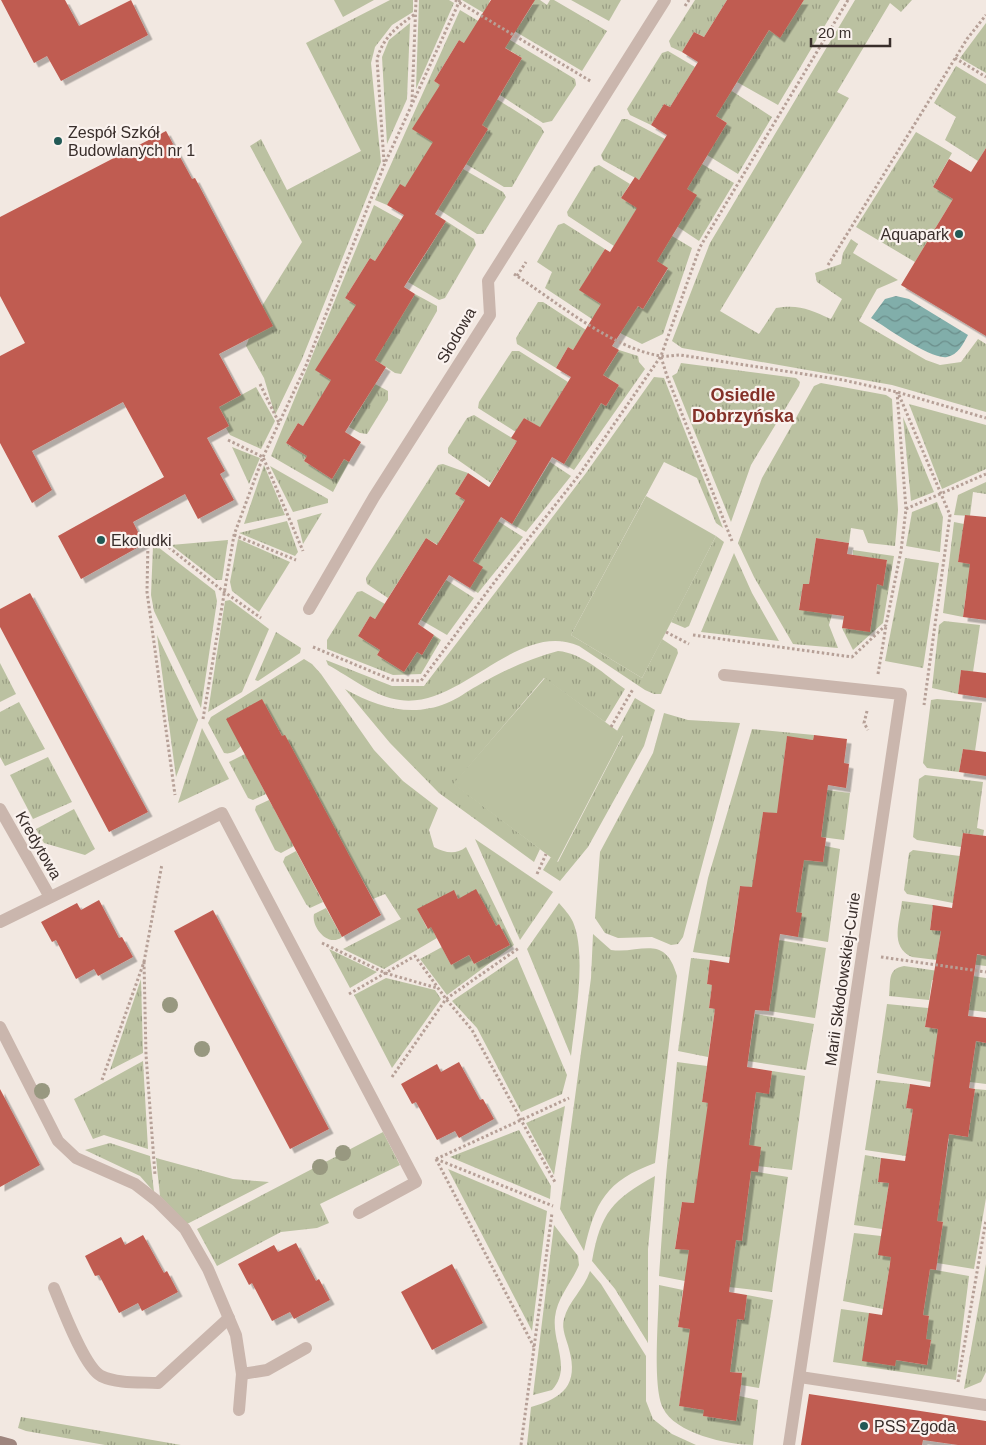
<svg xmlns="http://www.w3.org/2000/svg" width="986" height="1445" font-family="Arial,sans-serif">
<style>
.grass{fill:url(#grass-tufts)}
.park{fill:#bbc1a1}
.water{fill:url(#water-waves)}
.building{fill:#c05c51;filter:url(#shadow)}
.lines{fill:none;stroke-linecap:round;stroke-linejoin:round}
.path{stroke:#b6a097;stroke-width:3;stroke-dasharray:2.5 2.5;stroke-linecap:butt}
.lane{stroke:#cab6ad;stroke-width:12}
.street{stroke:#cab6ad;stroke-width:12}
.secondary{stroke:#9e857e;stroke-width:12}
.tree{fill:#989880}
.poi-dot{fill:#225955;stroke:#faf2ee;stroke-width:2}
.labels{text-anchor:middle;stroke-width:4.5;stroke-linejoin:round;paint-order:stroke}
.poi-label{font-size:16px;fill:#392e2b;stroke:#faf2ee;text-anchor:start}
.street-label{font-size:16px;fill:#392e2b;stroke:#faf2ee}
.neighbourhood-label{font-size:18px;font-weight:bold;fill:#843128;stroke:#faf2ee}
</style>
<defs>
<pattern id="grass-tufts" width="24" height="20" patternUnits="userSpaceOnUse" patternTransform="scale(1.25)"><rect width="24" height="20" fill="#bbc1a1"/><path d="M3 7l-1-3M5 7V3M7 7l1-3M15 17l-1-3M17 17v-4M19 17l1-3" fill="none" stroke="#999d83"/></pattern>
<pattern id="water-waves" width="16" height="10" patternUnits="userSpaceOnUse" patternTransform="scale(1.25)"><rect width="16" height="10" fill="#81aeaa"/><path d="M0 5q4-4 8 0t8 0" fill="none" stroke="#6b8e8b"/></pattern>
<filter id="shadow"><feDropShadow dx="4.5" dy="4.5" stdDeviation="0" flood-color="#0004"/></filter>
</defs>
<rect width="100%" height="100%" fill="#f2e8e1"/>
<g class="grass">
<path d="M390 0H413V12L392 25 375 47 371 63 381 162 302 359 275 415 264 378 246 346 262 306 302 242 250 146 261 139 287 190 361 151 306 43Z"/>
<path d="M419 0H449L454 3 416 89Z"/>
<path d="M462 0H490L489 3 521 23 533 4 528 0H540L547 5 550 0H554L607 31 582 71Z"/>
<path d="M571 0H621L609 21Z"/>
<path d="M695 0H727L704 37 694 32 682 52 671 47 669 41Z"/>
<path d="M804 0H840L778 105 737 82 769 30 780 37Z"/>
<path d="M855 0H912L901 12 890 3 837 92 849 98 720 311 759 334 776 308C800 304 810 310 831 319L842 299 817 282 815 273 841 264 843 253 851 239 858 244 853 253 898 280 877 289 859 321 926 360 940 365 961 362 978 339 986 344V412L892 385 682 348 672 341 710 243Z"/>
<path d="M460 10 575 79 576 85 552 121 543 123 500 95 522 58 501 45 464 43 459 40 434 81 456 95 440 146 405 187 387 205 375 200Z"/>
<path d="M410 23 407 99 387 144 382 57 389 40Z"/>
<path d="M986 23V73L960 58Z"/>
<path d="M668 51 695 67 670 107 664 104 651 125 630 115 627 109 662 53Z"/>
<path d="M956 66 986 84V148L978 161 945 140 956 117 934 103Z"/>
<path d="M727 88 772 117 738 174 707 155 727 123 705 109Z"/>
<path d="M492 96 541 127 544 132 512 187H504L466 164 488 129 470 117Z"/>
<path d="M622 119H627L665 139 639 180 603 160 601 155Z"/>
<path d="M916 132 952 153 933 187 953 199 915 262 856 227Z"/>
<path d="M697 161 734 183 699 241 678 227 675 182Z"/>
<path d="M599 165 630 184 621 198 643 211 635 212 614 246 568 216 567 212 594 167Z"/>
<path d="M463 169 503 192 506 197 483 234H477L438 209Z"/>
<path d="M374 205 401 220 375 261 370 258 345 298 367 312 340 330 316 370 337 384 328 386 303 426 298 423 286 443 307 456 304 461 332 479 344 459 349 462 333 492 271 456Z"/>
<path d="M446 221 474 239 476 245 445 298 439 300 408 282Z"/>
<path d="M564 223 605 249 580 290 601 304 598 309 625 325 638 306 643 309 668 269 646 255 667 233 692 248 663 334 642 344 592 319 545 288 552 272 537 262 558 225Z"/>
<path d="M415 294 437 306V311L401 374 395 373 369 356 378 353Z"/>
<path d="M538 302H543L586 330 573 350 568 347 556 368 517 344 516 338Z"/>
<path d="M619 350 638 356 639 362 645 369 574 470 564 464 601 403 606 406 619 385 597 371 600 367 606 371Z"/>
<path d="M512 351H519L568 382 543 423 546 431 524 418 516 432 478 408 479 402Z"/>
<path d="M681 363 796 378 800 382 799 386 751 465 731 522 672 376 677 373Z"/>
<path d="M654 377 664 378 723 528 716 523 697 478 664 462 571 635 642 678 662 639 677 649 678 653 661 694H654L645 690 579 646C518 619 461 709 400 700 375 697 350 677 328 665L326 660 392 686H424L586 473Z"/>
<path d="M821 383 886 395 892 399 898 510 895 546 868 543 863 530 851 528 849 543 816 538 809 584H803L799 609 832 614 829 625 838 648 793 644 754 577 738 543 762 478 814 386Z"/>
<path d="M375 384 388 391V400L367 434 360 433 349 427Z"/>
<path d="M256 387 275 421 261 449 230 435 226 428 229 426 219 407Z"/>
<path d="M909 404 986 425V469L942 489Z"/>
<path d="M474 415 517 441 491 483 448 453V448L467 418Z"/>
<path d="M903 417 934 492 911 501Z"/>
<path d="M232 447 260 458 249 484Z"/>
<path d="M550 462 571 476 526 532 512 524Z"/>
<path d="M443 464 468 473 455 494 465 500 440 540 443 548 426 538 388 598 367 584 366 578 438 465Z"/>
<path d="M264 465 285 515 244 524Z"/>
<path d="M270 466 328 499V503L293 512Z"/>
<path d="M986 482V494L973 492 970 516 954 515 958 495Z"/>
<path d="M937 502 943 517 940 552 906 546 912 512Z"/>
<path d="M322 513 303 544 297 520Z"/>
<path d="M287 521 298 552 295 556 239 533Z"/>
<path d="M498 521 523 537 478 593 470 588 473 561Z"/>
<path d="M954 522 964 524 958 562 984 566 972 594 966 593 963 617 943 613Z"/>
<path d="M716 536 724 542 689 626 685 628 671 622Z"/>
<path d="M238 539 290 562 259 612 232 591 230 582Z"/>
<path d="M228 540 222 580H216L171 545Z"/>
<path d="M153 546 158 547 215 591 217 601 201 708 154 611 151 595Z"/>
<path d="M853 550 894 556 883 623 853 650 842 628 870 631 877 584 883 585 887 561 853 555Z"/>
<path d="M734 553 752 593 779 641 701 632Z"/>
<path d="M905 558 939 563 923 668 885 661Z"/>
<path d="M446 580 474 598 447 635 421 620Z"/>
<path d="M362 591 385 604 375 619 370 616 358 636 380 650 377 655 404 672 417 652 422 655 434 635 441 640 421 674 393 675 327 649V640L357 592Z"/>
<path d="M230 600 269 629 242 692 208 712 225 601Z"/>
<path d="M944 621 980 625 973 672 961 670 958 694 932 688 939 625Z"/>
<path d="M276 632 301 648 300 653 258 681 255 680Z"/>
<path d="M157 635 198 720 176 777Z"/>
<path d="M558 651C583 653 605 675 625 689L605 722 544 678 454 784 540 849 534 862 439 793 390 743 345 689C377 707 411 718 447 703 458 699 467 691 477 686 502 671 529 659 558 651Z"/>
<path d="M304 659 312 664 321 674 374 750 403 781 438 808 429 830 434 847C445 853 456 855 466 847L514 945 447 995 420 959 442 947 451 965 469 955 474 964 510 945 499 924 496 926 458 899 454 891 418 910 427 928 431 926 437 938 384 969 343 949 401 919 385 894 373 899 262 700C254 714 246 758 224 753L208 723 211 717Z"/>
<path d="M0 663 16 694 0 702Z"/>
<path d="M635 698 655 710 644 746 588 847 560 881 543 870 551 857 558 862 623 736 617 731Z"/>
<path d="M937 699 982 703 975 751 963 749 959 772 927 768 923 763 931 700Z"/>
<path d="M19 702 45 749 5 766 0 757V712Z"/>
<path d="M664 713 688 720 740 723 683 937 678 944 671 945 652 937 618 938 605 933 595 918 600 852 653 753Z"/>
<path d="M202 728 229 779 178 803Z"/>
<path d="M752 729 814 735 813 740 787 737 781 784 790 815 763 812 757 858 766 889 740 886 733 933 738 934 735 958 693 952 708 878Z"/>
<path d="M245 754 266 794 253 800 248 798 229 762Z"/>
<path d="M48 757 72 802 33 819 10 775Z"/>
<path d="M925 775 983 782 977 828 984 830 983 836 963 833 961 847 917 840 913 837 919 779Z"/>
<path d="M827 790 850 793 844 840 821 837Z"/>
<path d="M269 800 294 846 281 853 275 850 255 810 256 806Z"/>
<path d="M74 809 95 849 85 855 44 843 36 829Z"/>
<path d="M475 839 553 892 520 940Z"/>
<path d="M825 846 840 849 828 942 798 937 801 914 796 912 803 866 797 859 823 862Z"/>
<path d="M913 850 960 856 953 903 907 894 904 890 909 853Z"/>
<path d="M296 851 323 902 310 908 306 904 283 862 285 857Z"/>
<path d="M902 901 933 905 930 929 941 931 937 955 966 953 986 956V966L912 957C889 947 900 921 902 901Z"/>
<path d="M559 903C564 909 570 915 573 922 587 955 575 1020 571 1056L527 949Z"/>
<path d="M326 908 342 937C328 948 311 927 314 914Z"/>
<path d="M593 934 611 950C641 954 665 933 677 976L655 1163C606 1181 595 1202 584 1251L560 1209 591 978Z"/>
<path d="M779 940 826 948 815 1018 769 1011Z"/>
<path d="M329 949 377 972 350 988Z"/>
<path d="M517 957 567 1075 562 1094 521 1112 477 1028 452 1001Z"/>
<path d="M691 958 710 960 707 984 712 985 709 1008 715 1009 708 1057 678 1051Z"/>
<path d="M904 966 986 978V1012L969 1010 972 985 932 980 929 1000 889 996C891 981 887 969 904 966Z"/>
<path d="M386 978 435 990 441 999 392 1068 354 995Z"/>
<path d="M141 979 143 1053 110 1070Z"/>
<path d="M887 1004 928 1008 925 1027 946 1030 938 1035 931 1082 877 1073Z"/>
<path d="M755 1014 814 1024 806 1070 748 1061Z"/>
<path d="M976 1041 986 1043V1084L970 1082Z"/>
<path d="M143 1061 148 1149 104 1135 93 1139 74 1099Z"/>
<path d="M677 1062 707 1066 702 1102 722 1105 694 1203 682 1202 675 1248 701 1252 690 1282 659 1276 666 1176Z"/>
<path d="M772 1071 805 1076 792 1170 758 1166 741 1144 750 1140 756 1092 769 1093Z"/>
<path d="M876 1080 910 1084 906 1108 913 1109 906 1156 865 1150Z"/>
<path d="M975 1089 986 1090V1198L974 1269 937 1263 943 1222 917 1218 942 1186 949 1139 942 1133 968 1137Z"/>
<path d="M565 1106 554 1175 526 1123Z"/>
<path d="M519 1130 551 1186 550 1199 450 1157Z"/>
<path d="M383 1132 400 1165 320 1204 329 1223 317 1228 281 1232 217 1266 197 1229Z"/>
<path d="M110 1143 150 1156 154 1192 140 1176 85 1150Z"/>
<path d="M865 1155 881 1158 878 1182 889 1183 882 1229 854 1225Z"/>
<path d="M156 1158 233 1179 269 1182 187 1224 160 1196Z"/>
<path d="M448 1169 547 1211 532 1331Z"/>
<path d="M751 1171 788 1177 772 1292 729 1287 736 1240 742 1241Z"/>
<path d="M655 1176 648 1249V1343L615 1289 592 1261C601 1212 612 1200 655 1176Z"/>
<path d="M554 1225 578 1256 579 1265C572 1282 557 1298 555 1317 552 1343 572 1368 552 1390L533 1395Z"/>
<path d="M854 1233 881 1236 898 1258 890 1263 883 1309 843 1301Z"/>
<path d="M986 1264V1372L981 1382 964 1389Z"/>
<path d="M930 1269 969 1276 956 1380 833 1362 841 1309 869 1313 896 1360 927 1365 931 1341 925 1339 929 1316 923 1315Z"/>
<path d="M590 1271 601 1284 646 1356V1401L653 1419 672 1434 696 1445H527L531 1407C563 1398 579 1385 569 1349 567 1340 561 1329 564 1319 568 1302 584 1289 590 1271Z"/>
<path d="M659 1285 683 1290 678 1327 703 1331 686 1360 679 1406 704 1410V1416L735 1421 739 1396 758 1400 753 1445C728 1445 674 1433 663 1408 652 1386 659 1313 659 1285Z"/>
<path d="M747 1295 773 1300 759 1388 741 1385 742 1373 723 1371 731 1365 737 1319 744 1320Z"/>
<path d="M21 1417 181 1445H105L26 1431 18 1428Z"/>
</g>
<g class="park">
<path d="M334 0H374L343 17Z"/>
<path d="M646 496 716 536 642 678 571 635Z"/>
<path d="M545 678 623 735 557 862 453 784Z"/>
</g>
<path class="water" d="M896 296 909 299 968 335C963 344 958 355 947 357 931 360 886 327 871 318L885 299Z"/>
<g class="building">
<path d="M1 0H65L79 26 131 0 148 35 61 81 47 56 34 63Z"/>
<path d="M491 0H535L505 48 522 58 482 125 488 129 435 214 446 221 404 287 415 294 375 360 386 367 345 432 361 442 349 462 344 459 332 479 304 461 307 456 286 443 298 423 303 426 331 380 315 370 356 305 345 298 370 258 375 261 404 215 387 205 400 184 405 187 433 142 412 129 440 85 434 81 459 40 464 43Z"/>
<path d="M727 0H804L780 38 769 30 716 116 727 123 687 189 697 195 657 261 668 268 643 309 638 306 612 346 619 350 603 375 619 385 606 406 601 403 564 464 552 457 512 524 501 517 473 561 483 567 470 588 449 575 418 624 434 635 422 655 417 652 404 672 377 655 380 650 358 636 370 616 375 619 426 538 437 545 465 500 455 494 468 473 489 487 517 441 511 438 524 418 540 427 571 377 556 368 568 347 573 350 601 304 579 290 605 249 610 252 637 208 621 198 635 177 639 180 667 135 651 125 664 104 670 107 698 62 682 52 694 32 704 37Z"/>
<path d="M166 131 192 179 195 178 273 326 219 354 241 395 219 407 229 426 207 438 225 471 220 474 234 500 198 519 185 494 133 522 144 544 81 579 58 536 164 477 123 402 32 451 52 490 32 503 0 443V356L25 343 0 296V217Z"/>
<path d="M986 148V336L901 285 953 199 933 187 949 159 971 172Z"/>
<path d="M965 515 986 517V620L963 617 970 564 958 562Z"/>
<path d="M816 538 849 543 847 554 887 560 883 586 877 584 870 632 842 628 844 616 799 610 803 584H809Z"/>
<path d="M30 593 148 812 109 832 0 627V609Z"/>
<path d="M961 670 986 673V698L958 694Z"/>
<path d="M262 699 282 736 285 735 381 915 342 937 226 719Z"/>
<path d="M814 735 847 739 844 763 849 764 846 788 828 785 821 837 826 838 823 862 804 860 796 912 802 913 798 937 780 934 769 1011 755 1010 747 1067 772 1071 769 1094 756 1092 749 1145 761 1147 758 1172 751 1171 742 1241 736 1240 729 1292 747 1295 744 1320 737 1319 730 1372 742 1373 741 1385 736 1421 703 1416 704 1410 679 1406 690 1329 678 1327 689 1250 675 1249 682 1202 694 1203 708 1103 702 1102 715 1009 709 1008 712 985 707 984 710 960 729 963 740 886 752 887 763 812 777 813 787 736 813 740Z"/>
<path d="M963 749 986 752V776L959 772Z"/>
<path d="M963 833 986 836V956L977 954 968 1016 986 1018V1043L976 1041 969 1088 975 1089 968 1137 949 1134 937 1221 943 1222 936 1270 930 1269 923 1315 929 1316 926 1339 931 1340 927 1365 896 1360 895 1366 862 1361 869 1313 882 1315 891 1257 878 1255 889 1183 878 1182 881 1158 905 1161 913 1109 906 1108 910 1084 930 1087 938 1029 925 1027 941 931 930 930 933 905 952 908Z"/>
<path d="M476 889 496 926 499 924 510 945 474 964 469 955 451 965 431 927 428 929 417 909 454 890 458 899Z"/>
<path d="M99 900 119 938 122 937 133 957 98 976 94 969 76 979 56 940 52 942 41 922 77 903 81 910Z"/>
<path d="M213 910 329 1129 290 1149 174 931Z"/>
<path d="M459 1062 480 1100 483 1099 494 1119 459 1138 455 1131 437 1140 416 1102 412 1104 401 1084 437 1064 441 1072Z"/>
<path d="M0 1089 40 1165 0 1187Z"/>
<path d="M143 1235 164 1273 167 1271 178 1292 142 1311 138 1303 119 1313 99 1275 95 1276 85 1256 121 1237 125 1245Z"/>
<path d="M296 1243 316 1281 319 1279 330 1300 294 1319 290 1312 272 1321 252 1283 249 1285 238 1264 274 1245 278 1252Z"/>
<path d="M452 1264 483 1323 432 1350 401 1292Z"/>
<path d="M809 1394 986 1421V1445H958L923 1440 922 1445H801Z"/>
</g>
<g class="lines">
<g class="path">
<path d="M455 0 592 82"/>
<path d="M685 6 689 0"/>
<path d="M955 58 986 77"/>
<path d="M412 102 416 0"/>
<path d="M384 162 377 59C384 36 396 28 415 14"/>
<path d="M828 265 967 39 986 15"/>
<path d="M514 274C555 301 613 349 661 356 667 357 674 355 680 355L843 380 897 392 986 418"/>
<path d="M517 276 526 262"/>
<path d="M661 357 667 376 732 541"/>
<path d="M260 384 279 423"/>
<path d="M899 395 950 515 924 705"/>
<path d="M228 440 263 457 303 551"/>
<path d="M906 509 986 474"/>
<path d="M234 535 296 560"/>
<path d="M148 541 147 592 175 795"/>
<path d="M161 541 223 591 261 618"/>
<path d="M666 632 689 644"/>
<path d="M693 635 852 657 886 625 901 551 906 509 897 392"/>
<path d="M313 647 392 680 421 681 496 580 579 475 661 356 700 247 848 0"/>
<path d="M878 674 886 626"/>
<path d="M867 711 864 723 868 730"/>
<path d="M203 719 234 535 263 457 305 368 385 163 460 0"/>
<path d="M611 727 633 689"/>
<path d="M537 874 546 854"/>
<path d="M322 943 385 973 437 988"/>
<path d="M881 957 986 972"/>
<path d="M144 962 162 864"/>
<path d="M349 994 415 956 446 999 472 1030 556 1184"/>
<path d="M392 1077 446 999 519 948"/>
<path d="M102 1080 144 962 146 1055 155 1175"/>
<path d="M436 1159 534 1347"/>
<path d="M436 1159 569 1098"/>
<path d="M436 1159 553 1206"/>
<path d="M958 1382 986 1220"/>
<path d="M521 1445 552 1213"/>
</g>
<g class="lane">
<path d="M0 1027 58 1141 76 1158 135 1184 157 1201 185 1229 208 1269 236 1335 242 1374 267 1370 306 1348"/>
<path d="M54 1288C62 1307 84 1367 101 1376 118 1384 140 1382 158 1383L229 1318"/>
<path d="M800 1377 986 1405"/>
<path d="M239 1410 242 1374"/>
</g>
<g class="street">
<path d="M309 609 374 497 490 315 488 281 665 0"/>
<path d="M724 675 901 694 789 1445"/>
<path d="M0 809 50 897"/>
<path d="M0 922 222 813 416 1182 359 1213"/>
</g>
<path class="secondary" d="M0 1442 11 1445"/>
</g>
<g class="tree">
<circle cx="170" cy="1005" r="8"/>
<circle cx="202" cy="1049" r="8"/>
<circle cx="42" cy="1091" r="8"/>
<circle cx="343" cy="1153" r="8"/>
<circle cx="320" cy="1167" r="8"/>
</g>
<g class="poi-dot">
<circle cx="58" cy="141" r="5"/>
<circle cx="959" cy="234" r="5"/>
<circle cx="101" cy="540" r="5"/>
<circle cx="864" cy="1426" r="5"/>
</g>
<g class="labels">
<g class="poi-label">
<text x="68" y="138">Zespół Szkół<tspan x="68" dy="18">Budowlanych nr 1</tspan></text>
<text x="949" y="240" text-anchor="end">Aquapark</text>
<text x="111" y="546">Ekoludki</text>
<text x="874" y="1432">PSS Zgoda</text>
</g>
<g class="street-label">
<text transform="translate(456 335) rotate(-60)" y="6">Słodowa</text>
<text transform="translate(39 845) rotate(60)" y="6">Kredytowa</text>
<text transform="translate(842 979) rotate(-82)" y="6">Marii Skłodowskiej-Curie</text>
</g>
<g class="neighbourhood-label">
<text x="743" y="401">Osiedle<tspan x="743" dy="21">Dobrzyńska</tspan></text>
</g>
</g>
<path d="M811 38v8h79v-8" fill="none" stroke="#392e2b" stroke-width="2.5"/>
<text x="818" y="38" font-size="15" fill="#392e2b" stroke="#faf2ee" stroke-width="4" paint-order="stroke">20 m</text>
</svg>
